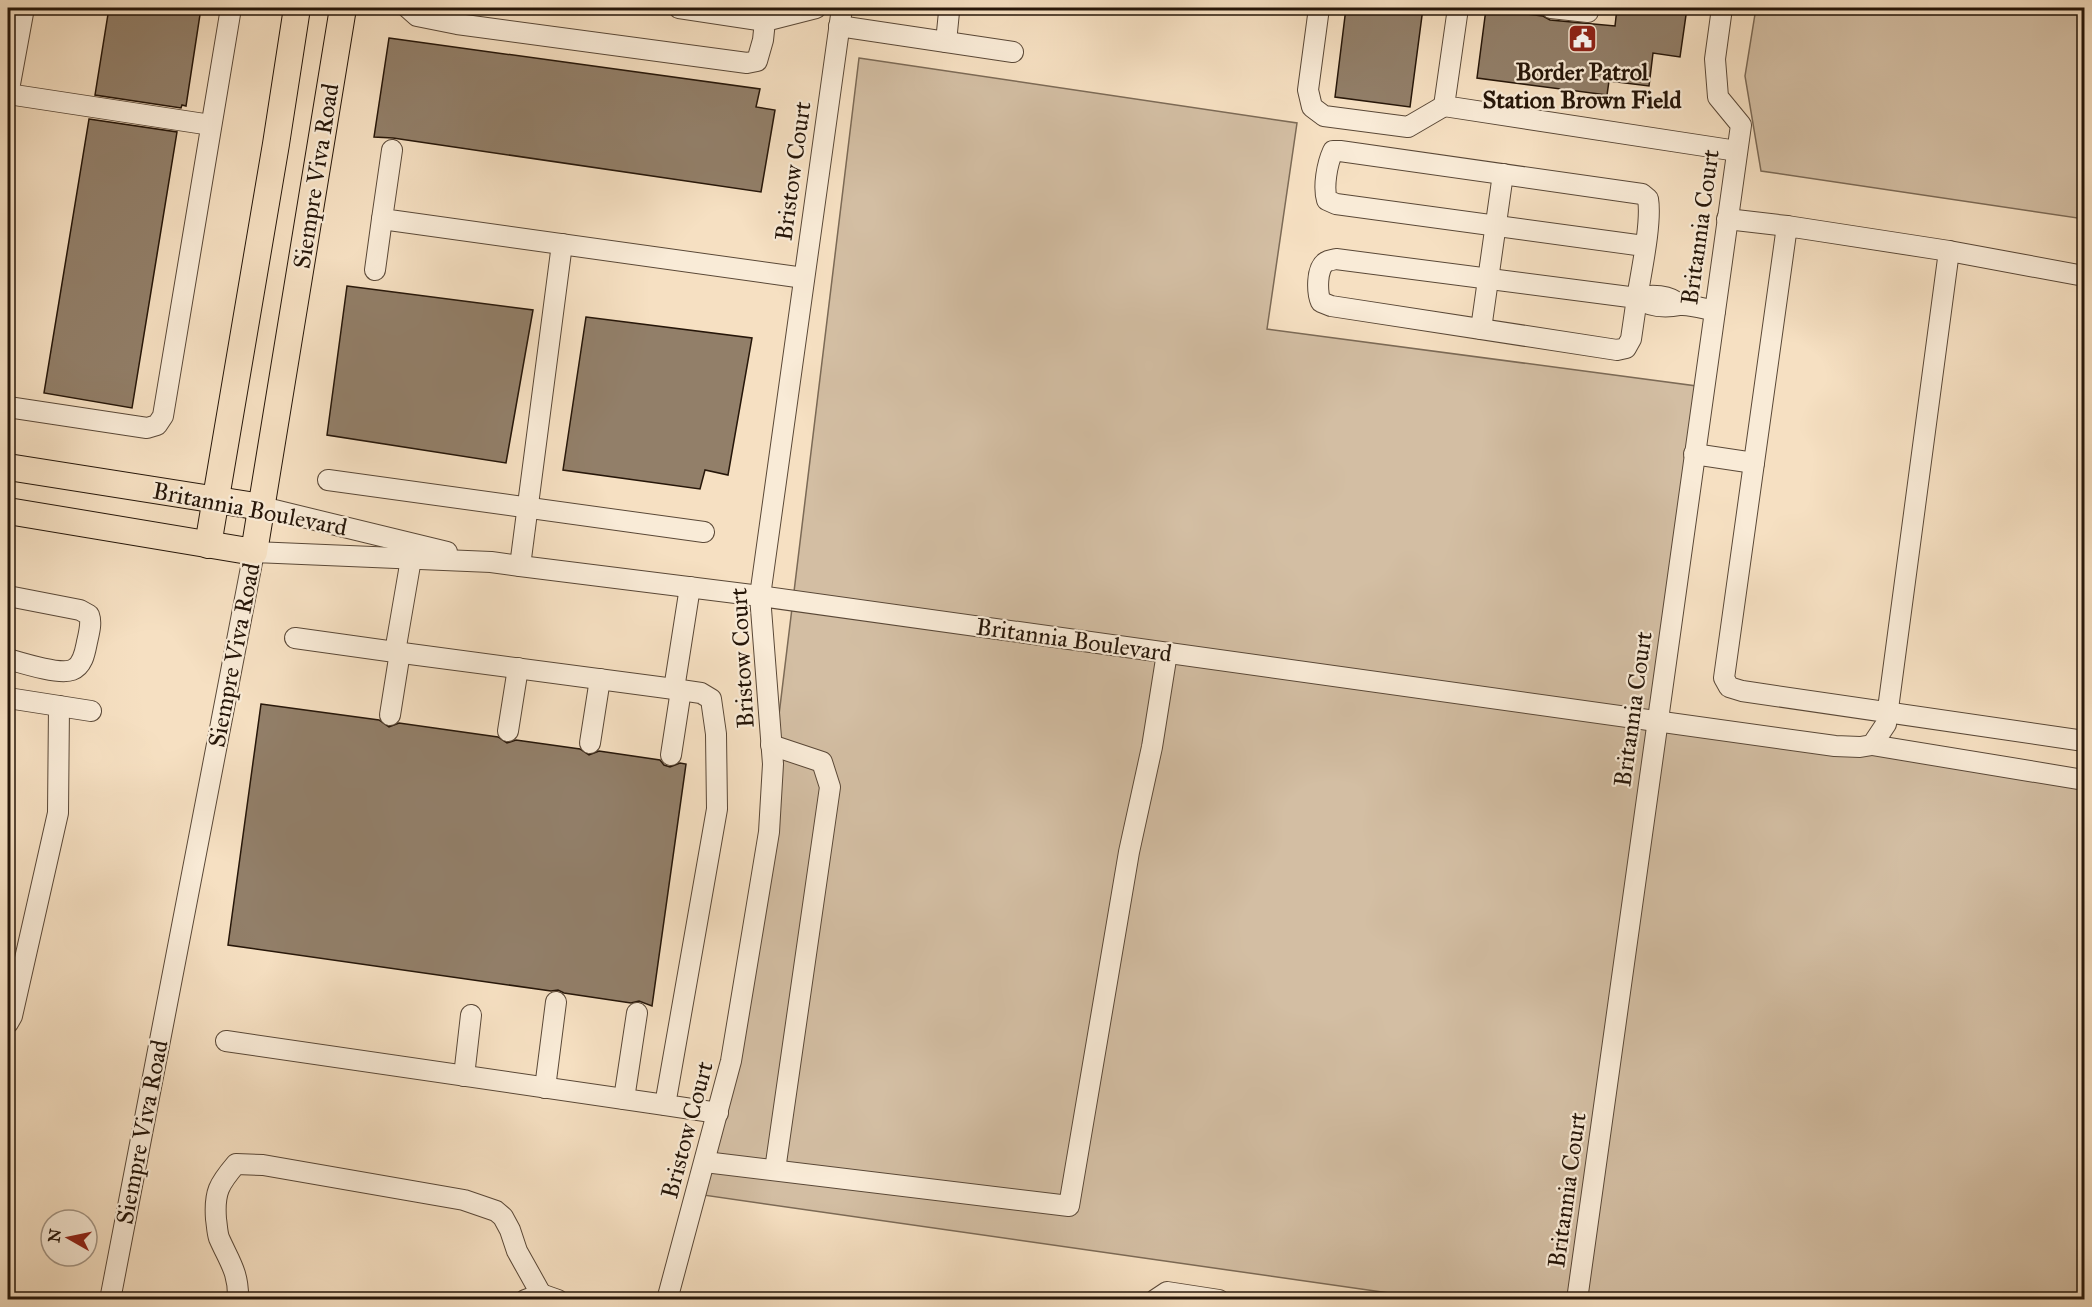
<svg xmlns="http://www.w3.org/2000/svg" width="2092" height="1307" font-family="'IM FELL Great Primer',serif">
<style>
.green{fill:#d3bea3;stroke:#7c6a56;stroke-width:1.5}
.building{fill:#927f69;stroke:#261609;stroke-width:1.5}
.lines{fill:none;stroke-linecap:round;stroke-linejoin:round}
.minor-casing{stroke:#5a4837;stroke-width:22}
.major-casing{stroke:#261609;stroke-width:28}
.minor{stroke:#f9ebd7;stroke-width:20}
.major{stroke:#f6e0c2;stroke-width:26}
.labels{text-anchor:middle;stroke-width:4.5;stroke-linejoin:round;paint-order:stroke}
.poi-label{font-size:24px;font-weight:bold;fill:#261609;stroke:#f9ebd7}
.street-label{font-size:24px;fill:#261609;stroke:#f9ebd7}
</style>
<rect width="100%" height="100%" fill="#f6e0c2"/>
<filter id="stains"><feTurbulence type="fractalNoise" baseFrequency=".00333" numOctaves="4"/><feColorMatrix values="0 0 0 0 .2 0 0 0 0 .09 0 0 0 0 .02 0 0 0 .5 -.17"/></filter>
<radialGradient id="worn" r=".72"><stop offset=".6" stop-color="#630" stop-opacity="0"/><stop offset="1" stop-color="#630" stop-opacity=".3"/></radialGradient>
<g class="green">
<path d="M1756 8H2084V219L1761 171 1745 76Z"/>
<path d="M859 58 1297 123 1267 329 1704 387 1657 720 2084 781V1299H1431L696 1194 731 1061 773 764Z"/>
</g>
<g class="building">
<path d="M109 8H201L186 106 182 105 181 108 95 95Z"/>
<path d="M1346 8H1423L1410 107 1335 97Z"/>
<path d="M1617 8H1687L1680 57 1653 53 1649 86 1609 81 1607 95 1477 78 1486 9 1543 16 1550 20 1615 26Z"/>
<path d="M389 38 760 89 756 107 775 110 761 192 393 138 374 137Z"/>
<path d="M89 119 177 132 132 408 44 393Z"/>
<path d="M347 286 533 310 506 463 327 435Z"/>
<path d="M586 317 752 338 728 475 705 470 700 489 563 470Z"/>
<path d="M261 704 379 720 389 727 399 723 498 737 507 743 516 740 580 749 589 755 599 751 660 760 664 765 670 767 680 763 686 764 652 1006 639 1001 631 1003 564 993 558 990 551 991 228 945Z"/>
</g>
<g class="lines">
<defs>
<g id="minor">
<path d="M408 8 417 16 457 24 747 63 757 61 763 40 765 21 816 8"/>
<path d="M679 8 765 21"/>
<path d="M1319 8 1308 90 1312 107 1324 116 1408 127 1444 106"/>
<path d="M1458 8 1444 106 1737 151"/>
<path d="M1551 8 1588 12 1589 8"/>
<path d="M839 26 1013 52"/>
<path d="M946 42 949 12 947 8"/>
<path d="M8 94 211 125"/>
<path d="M8 95 24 8"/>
<path d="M392 150 382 219 804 278"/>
<path d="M1727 219 1787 226"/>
<path d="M375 270 382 219"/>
<path d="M2084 276 1949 251 1787 226 1724 678 1729 687 1742 691 2084 741"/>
<path d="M1637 298 1631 339 1626 348 1617 350 1331 306 1321 302C1317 293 1316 268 1326 262 1329 260 1333 260 1336 259L1637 298C1641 273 1652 222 1648 199L1642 194 1340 151H1333C1327 164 1323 187 1327 200L1336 204 1644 246"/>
<path d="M1680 305C1670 295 1651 294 1637 298 1650 307 1665 308 1680 305 1690 304 1705 309 1715 311"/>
<path d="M1481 329 1503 174"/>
<path d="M8 407 147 428 157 425 163 416 231 8"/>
<path d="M1694 454 1754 463"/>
<path d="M328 480 704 532"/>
<path d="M262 507 447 552"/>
<path d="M520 566 562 244"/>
<path d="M8 596 80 610 89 615C92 623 89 633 87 642 85 652 83 666 72 670 59 675 22 663 8 659"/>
<path d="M295 638 395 652 411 559"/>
<path d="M395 652 674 689 701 693 711 699 716 734 717 809 665 1105 718 1113"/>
<path d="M674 689 690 587"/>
<path d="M8 698 91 711"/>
<path d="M390 715 400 652"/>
<path d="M508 731 518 668"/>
<path d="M590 743 600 679"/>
<path d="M771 745 822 762 830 787 775 1170"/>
<path d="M1872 745 2084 780"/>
<path d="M671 755 681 690"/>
<path d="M8 1023 12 1016 58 813 59 706"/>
<path d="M226 1041 665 1105"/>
<path d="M464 1076 471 1015"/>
<path d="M545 1088 556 1002"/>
<path d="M624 1099 637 1013"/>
<path d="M705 1162 1069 1206 1129 852 1152 747 1167 653"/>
<path d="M110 1300 254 552 491 562 520 566 760 596 1835 746 1860 747 1872 745 1886 724 1949 251"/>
<path d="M238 1300C239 1272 229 1261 219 1238 217 1232 217 1225 216 1219 214 1192 219 1184 236 1164L263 1165 464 1200 496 1211 503 1217 510 1230 517 1251 541 1294"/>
<path d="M525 1300 541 1294 558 1300"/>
<path d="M667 1300 731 1061 769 832 773 764 760 596 842 8"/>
<path d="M1155 1300 1167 1292 1219 1300"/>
<path d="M1577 1300 1741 125 1718 97 1715 59 1722 8"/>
</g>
<g id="major">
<path d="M8 467 262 507"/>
<path d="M8 511 254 552 343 8"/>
<path d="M208 545 276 144 297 8"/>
</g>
</defs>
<use href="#minor" class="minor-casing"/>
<use href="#major" class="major-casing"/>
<use href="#minor" class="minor"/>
<use href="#major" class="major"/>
</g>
<defs>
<symbol id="civic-square" viewBox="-11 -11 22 22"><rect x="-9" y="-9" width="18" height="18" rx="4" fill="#8f2418" stroke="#f9ebd7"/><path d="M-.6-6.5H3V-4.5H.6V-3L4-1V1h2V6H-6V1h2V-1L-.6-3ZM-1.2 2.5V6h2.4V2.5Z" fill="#fff"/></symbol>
</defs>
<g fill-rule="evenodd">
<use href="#civic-square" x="1566" y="22" width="33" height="33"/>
</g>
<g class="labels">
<g class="poi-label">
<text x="1582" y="80">Border Patrol<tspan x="1582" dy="28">Station Brown Field</tspan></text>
</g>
<g class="street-label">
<text transform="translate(793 171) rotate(-82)" y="8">Bristow Court</text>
<text transform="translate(316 176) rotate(-81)" y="8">Siempre Viva Road</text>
<text transform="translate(1700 227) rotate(-82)" y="8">Britannia Court</text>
<text transform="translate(250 509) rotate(11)" y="8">Britannia Boulevard</text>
<text transform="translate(1074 640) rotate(8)" y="8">Britannia Boulevard</text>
<text transform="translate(234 655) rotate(-79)" y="8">Siempre Viva Road</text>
<text transform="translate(742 658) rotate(-93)" y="8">Bristow Court</text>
<text transform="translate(1633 709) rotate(-82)" y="8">Britannia Court</text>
<text transform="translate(687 1130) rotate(-75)" y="8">Bristow Court</text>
<text transform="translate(142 1132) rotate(-79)" y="8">Siempre Viva Road</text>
<text transform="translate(1567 1190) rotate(-82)" y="8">Britannia Court</text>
</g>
</g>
<rect width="2092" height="1307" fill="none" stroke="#f6e0c2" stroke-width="30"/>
<rect x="9" y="9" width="2074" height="1289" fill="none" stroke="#261609" stroke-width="3"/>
<rect x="15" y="15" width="2062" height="1277" fill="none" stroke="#261609" stroke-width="1.5"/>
<g transform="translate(69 1238) rotate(279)"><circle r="28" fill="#f9ebd7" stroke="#a59685" stroke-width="1.5"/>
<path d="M0-4.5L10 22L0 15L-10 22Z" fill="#8f2418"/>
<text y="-9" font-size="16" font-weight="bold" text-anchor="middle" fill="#261609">N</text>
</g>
<rect width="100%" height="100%" filter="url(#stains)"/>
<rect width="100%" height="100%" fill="url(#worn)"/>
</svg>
